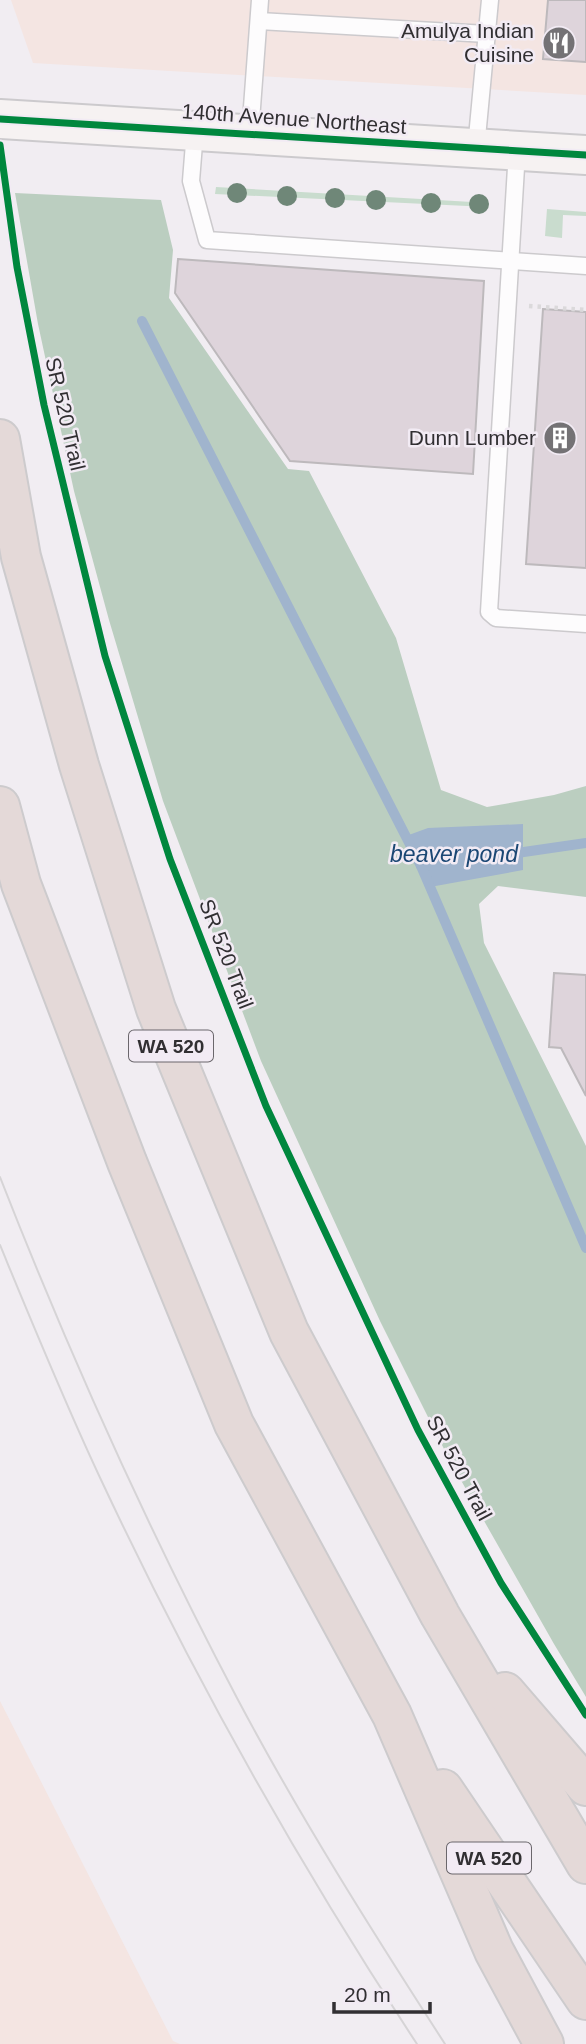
<svg xmlns="http://www.w3.org/2000/svg" width="586" height="2044" font-family="Arial,sans-serif">
<style>
.commercial{fill:#f4e5e2}
.green{fill:#c9dcce}
.forest{fill:#bbcec0}
.water{fill:#a0b4cd}
.lines{fill:none;stroke-linecap:round;stroke-linejoin:round}
.stream{stroke:#a0b4cd;stroke-width:10}
.building{fill:#ded4db;stroke:#bdb9bc;stroke-width:2}
.service-casing{stroke:#cccacd;stroke-width:19}
.secondary-casing{stroke:#cccacd;stroke-width:42}
.motorway-casing{stroke:#cdcbcd;stroke-width:42}
.path{stroke:#dbd9db;stroke-width:4.5;stroke-dasharray:3.5 5;stroke-linecap:butt}
.service{stroke:#fdfcfd;stroke-width:16}
.secondary{stroke:#f6f2f2;stroke-width:38}
.motorway{stroke:#e4d9d8;stroke-width:38}
.tram{stroke:#d6d4d6;stroke-width:2}
.cycleway-casing{stroke:#f2ebf4;stroke-width:11}
.cycleway{stroke:#00873e;stroke-width:7}
.tree{fill:#6f8778}
.labels{text-anchor:middle;stroke-width:5;stroke-linejoin:round;paint-order:stroke}
.shield{fill:#f2ebf4;stroke:#6b676c;stroke-width:2}
.shield-label{font-size:19px;font-weight:bold;fill:#312f32}
.poi-label{font-size:21px;fill:#312f32;stroke:#f2ebf4;text-anchor:end}
.street-label{font-size:21px;fill:#312f32;stroke:#f2ebf4}
.water-label{font-size:23px;font-style:italic;fill:#1b4774;stroke:#f2ebf4}
</style>
<rect width="100%" height="100%" fill="#f1edf2"/>
<g class="commercial">
<path d="M11 0H586V95L33 63Z"/>
<path d="M0 1701 173 2041 180 2044H0Z"/>
</g>
<g class="green">
<path d="M216 187 489 203 488 207 215 194Z"/>
<path d="M547 209 586 212V216L563 215 562 238 545 236Z"/>
</g>
<path class="forest" d="M15 193 161 200 173 250 169 298 288 469 309 471 396 638 441 790 487 807 554 795 586 786V897L498 886 479 904 484 943 586 1146V1697L554 1644 450 1461 380 1321 261 1061 163 801 109 620 74 491 38 324Z"/>
<path class="water" d="M523 824V870L430 887 406 836 428 828Z"/>
<g class="lines">
<g class="stream">
<path d="M142 321 421 866 429 865"/>
<path d="M510 854 586 843"/>
<path d="M421 866 586 1248"/>
</g>
</g>
<g class="building">
<path d="M548 0H586V62L543 59Z"/>
<path d="M178 259 484 281 473 474 290 461 175 293Z"/>
<path d="M543 309 586 312V568L526 564Z"/>
<path d="M554 973 586 975V1096L561 1048 549 1047Z"/>
</g>
<g class="lines">
<defs>
<g id="service">
<path d="M259 21 487 34"/>
<path d="M195 131 191 181 207 240 586 266"/>
<path d="M250 134 260 0"/>
<path d="M476 148 490 0"/>
<path d="M517 151 489 612 496 618 586 624"/>
</g>
<path id="secondary" d="M0 119 586 155"/>
<g id="motorway">
<path d="M0 439 21 557 79 765 156 1009 289 1332 440 1615 586 1864"/>
<path d="M0 806 21 884 127 1162 234 1424 392 1715 494 1951 544 2044"/>
<path d="M505 1692 586 1786"/>
<path d="M443 1789 586 2000"/>
</g>
</defs>
<use href="#service" class="service-casing"/>
<use href="#secondary" class="secondary-casing"/>
<use href="#motorway" class="motorway-casing"/>
<path class="path" d="M529 306 586 310"/>
<use href="#service" class="service"/>
<use href="#secondary" class="secondary"/>
<use href="#motorway" class="motorway"/>
<g class="tram">
<path d="M0 1177C70 1356 148 1529 237 1698 300 1817 372 1931 445 2044"/>
<path d="M0 1245C33 1325 66 1406 103 1484 194 1678 299 1865 417 2044"/>
</g>
<defs>
<g id="cycleway">
<path d="M0 119 586 155"/>
<path d="M0 145 17 267 44 405 105 656 170 859 266 1106 418 1430 501 1583 586 1715"/>
</g>
</defs>
<use href="#cycleway" class="cycleway-casing"/>
<use href="#cycleway" class="cycleway"/>
</g>
<g class="tree">
<circle cx="237" cy="193" r="10"/>
<circle cx="287" cy="196" r="10"/>
<circle cx="335" cy="198" r="10"/>
<circle cx="376" cy="200" r="10"/>
<circle cx="431" cy="203" r="10"/>
<circle cx="479" cy="204" r="10"/>
</g>
<defs>
<symbol id="restaurant-disc" viewBox="-11 -11 22 22"><circle r="9.5" fill="#747275" stroke="#f2ebf4"/><path d="M-5-6h1v4h1v-4h1v4h1v-4h1v5L-1.5 .5V6h-2V.5L-5-1ZM5-6V6H3V1.5H1.5Q1.5-4 5-6Z" fill="#fff"/></symbol>
<symbol id="building-disc" viewBox="-11 -11 22 22"><circle r="9.5" fill="#747275" stroke="#f2ebf4"/><path d="M-4-6H4V6H1V3H-1V6H-4ZM-2.5-4.3h1.7v1.8h-1.7ZM.8-4.3h1.7v1.8H.8ZM-2.5-1h1.7V.8h-1.7ZM.8-1h1.7V.8H.8Z" fill="#fff"/></symbol>
</defs>
<g fill-rule="evenodd">
<use href="#restaurant-disc" x="540" y="24" width="38" height="38"/>
<use href="#building-disc" x="541" y="419" width="38" height="38"/>
</g>
<g class="labels">
<g class="shield">
<rect x="129" y="1030.5" width="84" height="31" rx="5"/>
<rect x="447" y="1842.5" width="84" height="31" rx="5"/>
</g>
<g class="shield-label">
<text x="171" y="1053">WA 520</text>
<text x="489" y="1865">WA 520</text>
</g>
<g class="poi-label">
<text x="534" y="38">Amulya Indian<tspan x="534" dy="24">Cuisine</tspan></text>
<text x="536" y="445">Dunn Lumber</text>
</g>
<g class="street-label">
<text transform="translate(294 119) rotate(4)" y="7">140th Avenue Northeast</text>
<text transform="translate(65 414) rotate(77)" y="7">SR 520 Trail</text>
<text transform="translate(226 954) rotate(69)" y="7">SR 520 Trail</text>
<text transform="translate(459 1468) rotate(62)" y="7">SR 520 Trail</text>
</g>
<g class="water-label">
<text x="454" y="862">beaver pond</text>
</g>
</g>
<path d="M334 2002v10h96v-10" fill="none" stroke="#312f32" stroke-width="3.5"/>
<text x="344" y="2002" font-size="21" fill="#312f32" stroke="#f2ebf4" stroke-width="5" paint-order="stroke">20 m</text>
</svg>
